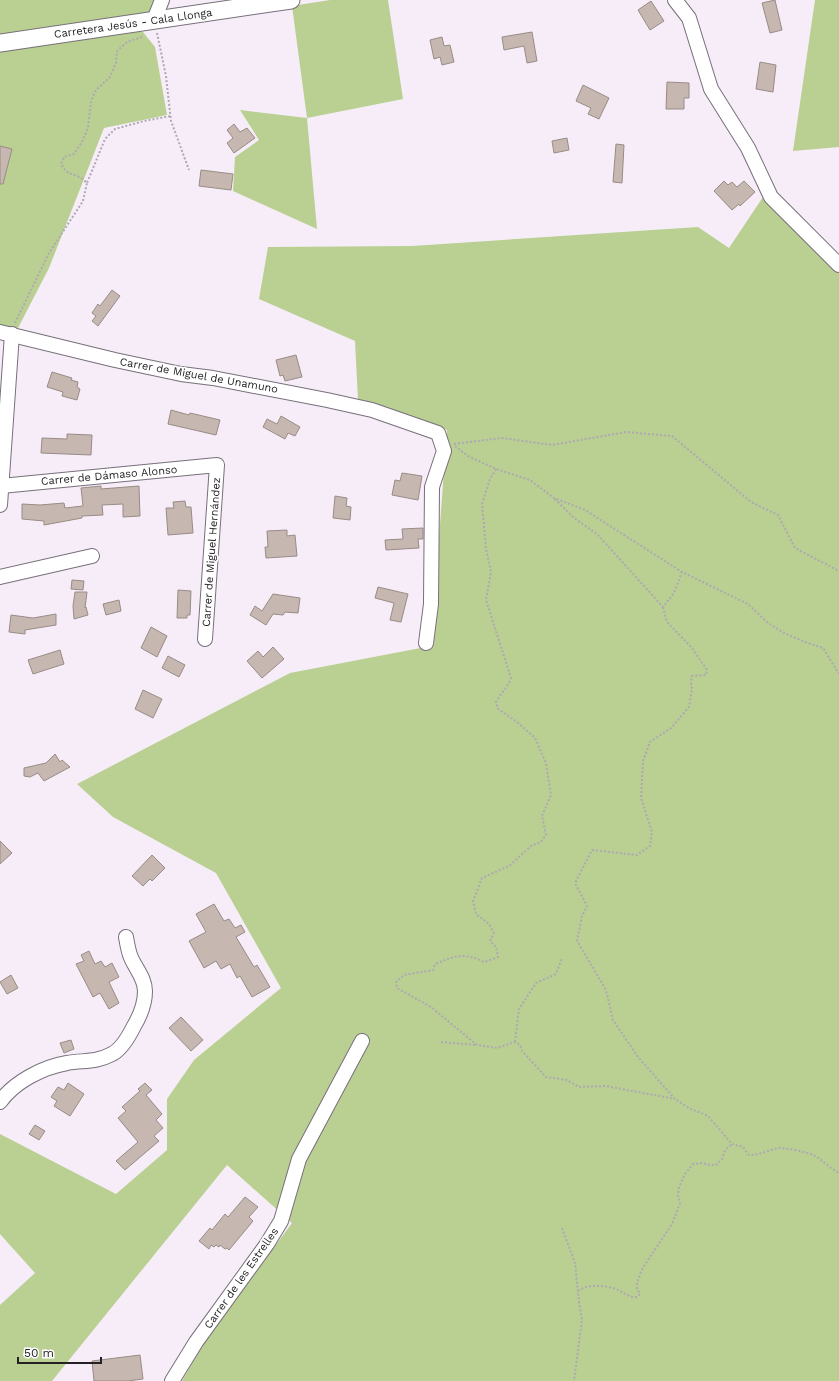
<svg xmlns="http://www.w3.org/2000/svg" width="839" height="1381" font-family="'Work Sans',sans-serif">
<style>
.green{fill:#b9d092}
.building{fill:#c6b7b1;stroke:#998b85}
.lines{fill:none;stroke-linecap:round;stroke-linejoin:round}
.minor-casing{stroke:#776f7a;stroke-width:16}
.major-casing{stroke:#776f7a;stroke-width:19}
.path{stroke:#afa8b2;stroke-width:2;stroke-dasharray:2 2;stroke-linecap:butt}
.minor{stroke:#fff;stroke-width:14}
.major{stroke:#fff;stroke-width:17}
.labels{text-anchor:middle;stroke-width:3.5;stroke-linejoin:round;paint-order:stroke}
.street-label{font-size:11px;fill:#242125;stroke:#fff}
</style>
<rect width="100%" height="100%" fill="#f6edf9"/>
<g class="green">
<path d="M0 0H158L154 12 0 35Z"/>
<path d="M330 0H388L403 99 307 118 317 229 233 191 235 157 259 140 240 110 307 118 292 6Z"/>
<path d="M815 0H839V147L793 151Z"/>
<path d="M133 29 143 32 155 47 167 115 104 128 49 268 18 328 0 326V48Z"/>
<path d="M763 197 839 271V1381H182L208 1336 292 1223 227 1165 52 1381H0V1305L35 1273 0 1234V1134L116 1194 167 1150V1099L194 1060 281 988 216 873 113 817 77 784 290 673 431 646 447 430 358 400 355 341 259 299 268 247 412 246 698 227 729 248Z"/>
</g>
<g class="building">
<path d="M775 0 782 30 770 33 762 3Z"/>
<path d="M651 1 664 21 650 30 638 10Z"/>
<path d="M532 32 537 61 527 63 524 46 504 50 502 37Z"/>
<path d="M442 37 444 46 450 45 454 62 442 65 440 57 434 59 430 40Z"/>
<path d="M760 62 776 65 773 92 756 89Z"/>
<path d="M667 82 689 83V98H684V109H666Z"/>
<path d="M583 85 609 98 599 119 588 114 591 108 576 101Z"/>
<path d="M234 124 240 132 247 128 255 138 234 153 227 143 233 138 227 130Z"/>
<path d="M567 138 569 150 554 153 552 141Z"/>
<path d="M616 144 624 145 622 183 613 182Z"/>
<path d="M0 146 12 149 3 184H0Z"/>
<path d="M201 170 233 174 231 190 199 186Z"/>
<path d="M724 181 728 185 732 182 737 187 744 181 755 192 740 206 739 204 732 210 714 191Z"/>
<path d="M112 290 120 296 98 326 92 321 96 316 92 313 98 304 100 306Z"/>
<path d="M296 355 302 377 285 381 283 375 280 376 276 360Z"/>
<path d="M52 372 72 378 71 380 78 382 77 387 80 389 77 400 62 396 63 392 47 387Z"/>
<path d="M171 410 189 415 190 413 220 420 216 435 168 424Z"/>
<path d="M281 416 300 427 295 436 288 433 285 439 263 427 267 419 277 424Z"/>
<path d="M67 434 92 435 91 455 41 453 42 438 67 439Z"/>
<path d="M402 473 422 476 418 500 392 495 395 480 400 481Z"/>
<path d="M101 486V489L139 486 140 516 123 517V504L102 505 103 515 82 516V518L44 525V521L22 519V504L40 505 64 503 65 508 83 506 81 488Z"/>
<path d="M335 496 347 498 346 506 351 507 350 520 333 518Z"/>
<path d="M185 501 186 507H191L193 533 168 535 166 508H174L173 502Z"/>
<path d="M423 528V539H418L419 548 386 550 385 540 403 539 402 529Z"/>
<path d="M287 530V536L295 535 297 556 266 558 265 547H268L267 531Z"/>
<path d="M72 580 84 581 83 590 71 589Z"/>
<path d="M378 587 408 594 401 622 390 620 394 603 375 598Z"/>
<path d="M178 590 191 591 190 615H187V618H177Z"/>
<path d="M75 592H87L85 608 86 607 88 615 74 619 73 606Z"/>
<path d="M273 594 300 598 298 613 285 612 283 615 273 614 266 625 250 615 255 606 262 611Z"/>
<path d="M119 600 121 611 106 615 103 604Z"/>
<path d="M56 614V625L25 630V634L9 632 11 615 33 618Z"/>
<path d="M151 627 167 636 157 657 141 648Z"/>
<path d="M273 647 284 659 262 678 247 661 258 651 263 657Z"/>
<path d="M60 650 64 664 33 674 28 660Z"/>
<path d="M168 656 185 665 179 677 162 668Z"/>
<path d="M143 690 162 699 153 718 135 709Z"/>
<path d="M55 754 60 762 62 760 70 767 44 781 38 773 30 777 24 776V768L46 763Z"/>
<path d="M0 841 12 853 0 864Z"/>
<path d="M152 855 165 868 152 881 150 879 143 886 132 876Z"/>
<path d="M214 904 224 921 229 919 235 928 241 925 245 932 236 937 254 967 257 965 270 987 252 997 240 976 237 978 230 964 221 969 216 961 204 968 189 941 206 932 196 914Z"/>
<path d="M89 951 95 964 101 961 105 967 112 963 119 977 109 982 119 1003 109 1009 100 993 93 997 76 964 84 961 81 955Z"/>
<path d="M11 975 18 988 7 994 0 982Z"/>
<path d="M181 1017 203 1040 191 1051 169 1028Z"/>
<path d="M71 1040 74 1049 64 1053 60 1043Z"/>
<path d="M68 1083 84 1094 70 1116 54 1106 57 1101 51 1097 58 1087 64 1090Z"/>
<path d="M145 1083 152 1090 146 1095 162 1114 156 1120 163 1128 154 1136 159 1141 125 1170 116 1161 138 1142 118 1118 126 1111 122 1107 140 1091 138 1089Z"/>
<path d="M35 1125 45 1131 39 1140 29 1134Z"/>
<path d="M245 1197 258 1207 249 1217 253 1221 229 1250 227 1248 225 1249 220 1245 219 1247 216 1245 214 1247 211 1245 209 1249 199 1241 210 1228 212 1230 225 1214 228 1217Z"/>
<path d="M140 1355 143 1379 128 1381H94L92 1361Z"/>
</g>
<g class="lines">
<defs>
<g id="minor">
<path d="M675 0 689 18 711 89 748 148 771 197 839 265"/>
<path d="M154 20 162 0"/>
<path d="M0 332 115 360 181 374 213 378 327 400 372 410 438 433 444 451 432 487 431 604 426 643"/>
<path d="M1 486 217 465 205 639"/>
<path d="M0 505 12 334"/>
<path d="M0 577 92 556"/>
<path d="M0 1102C14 1082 43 1067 67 1063 84 1060 95 1063 112 1054 122 1049 129 1036 134 1026 140 1016 145 1003 145 991 145 977 134 967 130 955 128 949 127 943 126 937"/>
<path d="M172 1381 196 1342 267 1244 281 1221 299 1159 362 1041"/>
</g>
<path id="major" d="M0 43 291 0"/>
</defs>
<use href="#minor" class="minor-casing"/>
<use href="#major" class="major-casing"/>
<g class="path">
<path d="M157 33 166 76 171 121 189 170"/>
<path d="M142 37 127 42 117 51 116 63 110 77 96 90 91 101 88 128 82 142 74 154 64 157 61 164C68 176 70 172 79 177 82 178 85 181 87 183L105 139 115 129 144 121 171 116"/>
<path d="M15 323 49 253 83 201 87 183"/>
<path d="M454 444 502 438 552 445 626 432 672 436 751 502 778 515 795 548 839 571"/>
<path d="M455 446 468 456 496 469 530 480 554 498 585 510 682 572 748 604 768 623 784 633 805 642 823 648 839 674"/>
<path d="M496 469 490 479 482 504 486 549 491 572 486 600 511 678C508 687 501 693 496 702L498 709 516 721 535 738 546 763 551 795 542 816 546 835 541 842 531 846 509 866 482 878 473 901 476 914 489 924 494 933 490 941 496 947 498 957 484 962C464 952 454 956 435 964L433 970 404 975 396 982 397 988 431 1007 477 1045 497 1048 515 1042 520 1045 522 1051 546 1077 567 1080 579 1087 606 1086 675 1099"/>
<path d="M555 499 574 518 597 534 663 607 674 593 682 572"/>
<path d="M663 607 667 622 692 648 707 670 706 675 692 676 691 683 692 689 689 707 671 728 650 742 643 761 641 798 652 832 650 846 637 855 592 850 575 883 587 906 582 916 577 941 606 990 613 1020 638 1057 675 1099 689 1108 708 1116 732 1144 743 1147 749 1155C760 1155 769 1150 779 1148 786 1148 807 1152 813 1155 823 1160 829 1168 839 1173"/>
<path d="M441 1042 476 1045"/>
<path d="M515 1042 519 1009 536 983 556 974 562 958"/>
<path d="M562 1228 575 1263 579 1302 582 1320 574 1381"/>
<path d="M578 1291C588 1284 605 1285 616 1289 624 1292 629 1298 637 1297L640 1294 637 1289V1283L642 1269 672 1224 680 1203 678 1195 679 1187 685 1174 693 1164 702 1163 710 1165H716L722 1159 725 1150 732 1144"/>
</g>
<use href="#minor" class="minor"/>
<use href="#major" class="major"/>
</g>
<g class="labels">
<g class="street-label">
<text transform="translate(133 23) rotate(-8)" y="4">Carretera Jesús - Cala Llonga</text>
<text transform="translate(199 375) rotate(10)" y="4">Carrer de Miguel de Unamuno</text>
<text transform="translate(109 475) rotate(-5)" y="4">Carrer de Dámaso Alonso</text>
<text transform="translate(211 552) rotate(-86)" y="4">Carrer de Miguel Hernández</text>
<text transform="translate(241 1278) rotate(-55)" y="4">Carrer de les Estrelles</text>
</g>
</g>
<path d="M18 1357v6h83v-6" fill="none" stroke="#242125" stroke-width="2"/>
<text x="24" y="1357" font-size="12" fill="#242125" stroke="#ffffff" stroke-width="3" paint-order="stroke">50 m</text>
</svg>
